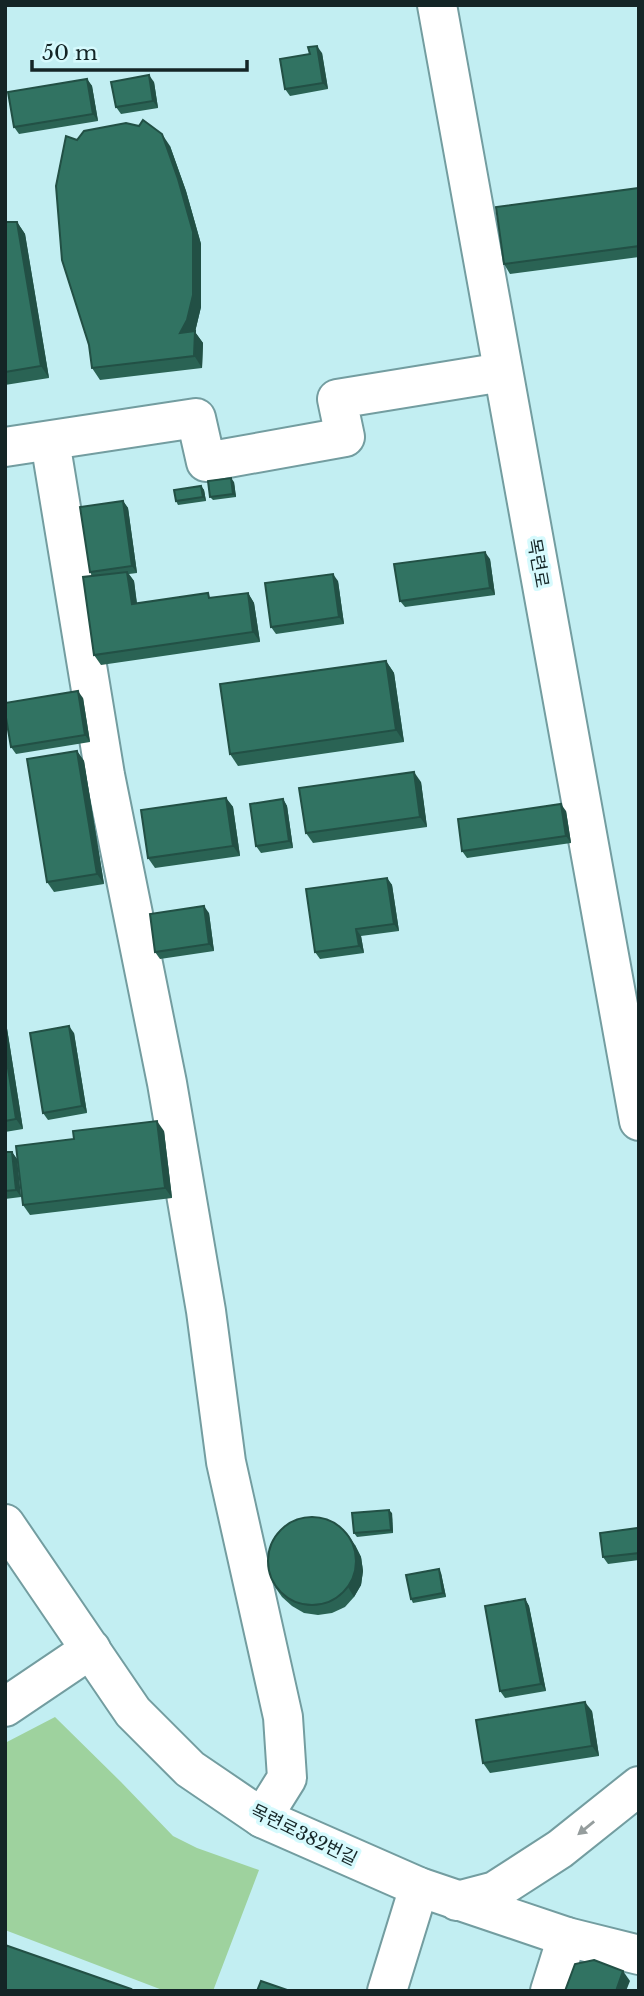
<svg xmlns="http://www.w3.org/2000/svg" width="644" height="1996" font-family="'Libre Baskerville','Noto Sans KR',serif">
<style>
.green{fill:#9ed29e}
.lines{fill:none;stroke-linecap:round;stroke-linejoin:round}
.minor-casing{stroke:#739da0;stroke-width:42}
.minor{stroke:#fff;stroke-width:38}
.wall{fill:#2a6354}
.shaded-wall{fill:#225045}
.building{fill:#317362;stroke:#225045;stroke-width:2}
.oneway{fill:#959d9d}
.labels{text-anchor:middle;stroke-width:7;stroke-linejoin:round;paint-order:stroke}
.street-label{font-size:18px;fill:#142526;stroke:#d6fafd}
</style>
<rect width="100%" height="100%" fill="#c2eef2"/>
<path class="green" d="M55 1717 121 1782 173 1836 197 1848 259 1870 213 1991H165L5 1930V1743Z"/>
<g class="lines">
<defs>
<g id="minor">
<path d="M437 5 639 1121"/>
<path d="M50 441 105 775 167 1083 206 1311 226 1462 283 1717 287 1778 262 1818"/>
<path d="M5 447 196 418 206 462 345 437 337 399 503 372"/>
<path d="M5 1524 133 1712 190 1769 262 1818 419 1887 567 1937 639 1955"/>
<path d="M5 1707 91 1649"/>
<path d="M457 1901 495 1891 560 1849 639 1786"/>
<path d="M387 1991 419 1887"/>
<path d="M550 1991 567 1937"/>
</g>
</defs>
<use href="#minor" class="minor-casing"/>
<use href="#minor" class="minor"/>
</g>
<g class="wall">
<path d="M322 53 328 89 290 96 285 89 310 54Z"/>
<path d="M87 79 92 86 98 121 19 134 14 127Z"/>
<path d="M154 82 158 108 121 114 116 107Z"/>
<path d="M77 140 170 146 186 191 201 244V307L195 332 203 343 202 368 100 380 92 368Z"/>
<path d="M639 188V257L510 274 504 264Z"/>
<path d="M5 222H17L25 234 49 378 5 385Z"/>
<path d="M234 482 236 497 213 500 210 497Z"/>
<path d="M201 486 204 490 206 501 178 505 176 501Z"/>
<path d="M123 501 128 508 137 573 129 574 134 581 137 603 212 598 248 593 254 603 260 642 101 665 94 655 92 576 90 572Z"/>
<path d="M490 559 495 595 405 607 400 601Z"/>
<path d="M338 581 344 624 276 634 271 627Z"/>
<path d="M386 661 394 673 404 742 238 766 230 754Z"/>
<path d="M83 698 90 742 16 754 11 747Z"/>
<path d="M77 751 84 761 104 884 54 892 47 882Z"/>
<path d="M421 782 427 827 313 843 306 833Z"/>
<path d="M226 798 233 807 240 856 155 868 148 858Z"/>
<path d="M283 799 287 806 293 848 261 853 256 846Z"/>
<path d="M566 811 571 843 467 858 462 851Z"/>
<path d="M387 878 392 885 399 931 361 936 364 953 320 959 315 952Z"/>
<path d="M209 913 214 951 160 959 155 952Z"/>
<path d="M5 1016 23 1129 5 1132Z"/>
<path d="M74 1033 87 1113 48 1120 43 1113Z"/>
<path d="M164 1131 172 1198 30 1215 23 1205Z"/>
<path d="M5 1152H12L17 1159 21 1197 5 1199Z"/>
<path d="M392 1513 393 1533 357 1537 354 1533Z"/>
<path d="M639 1530V1560L608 1564 603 1557Z"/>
<path d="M355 1545 361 1557 363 1571 361 1585 354 1597 345 1607 332 1613 318 1615 304 1613 292 1606 282 1597 275 1587Z"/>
<path d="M441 1573 446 1597 413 1603 411 1599Z"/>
<path d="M525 1599 529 1606 546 1691 505 1698 500 1691Z"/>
<path d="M592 1711 599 1756 490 1773 483 1763Z"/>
</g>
<g class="shaded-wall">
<path d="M317 46 322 53 328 89 323 83Z"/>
<path d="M149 75 154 82 158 108 153 101Z"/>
<path d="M87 79 92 86 98 121 93 114Z"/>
<path d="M162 134 170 146 186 191 201 244V307L195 332 203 343 202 368 180 333Z"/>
<path d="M17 222 25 234 49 378 41 366Z"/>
<path d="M231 478 234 482 236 497 233 494Z"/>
<path d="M201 486 204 490 206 501 203 497Z"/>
<path d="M123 501 128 508 137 573 132 566Z"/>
<path d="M485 552 490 559 495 595 490 588Z"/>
<path d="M127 572 134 581 138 614 132 604Z"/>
<path d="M333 574 338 581 344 624 339 617Z"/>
<path d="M248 593 254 603 260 642 253 632Z"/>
<path d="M386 661 394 673 404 742 396 730Z"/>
<path d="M78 691 83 698 90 742 85 735Z"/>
<path d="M77 751 84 761 104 884 97 874Z"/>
<path d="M414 772 421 782 427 827 420 817Z"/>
<path d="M226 798 233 807 240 856 233 846Z"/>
<path d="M283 799 287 806 293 848 289 841Z"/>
<path d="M561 804 566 811 571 843 566 836Z"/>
<path d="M387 878 392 885 399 931 394 924Z"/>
<path d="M204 906 209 913 214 951 209 944Z"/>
<path d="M356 929 361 936 364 953 359 946Z"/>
<path d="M5 1016 23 1129 16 1119 5 1049Z"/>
<path d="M69 1026 74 1033 87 1113 82 1106Z"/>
<path d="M157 1121 164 1131 172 1198 165 1188Z"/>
<path d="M12 1152 17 1159 21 1197 16 1190Z"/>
<path d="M389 1510 392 1513 393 1533 391 1530Z"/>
<path d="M348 1535 355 1545 361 1557 363 1571 361 1585 354 1597 348 1587Z"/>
<path d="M439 1569 441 1573 446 1597 443 1593Z"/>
<path d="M525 1599 529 1606 546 1691 541 1684Z"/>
<path d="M585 1702 592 1711 599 1756 592 1746Z"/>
<path d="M623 1971 630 1981 626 1991H616Z"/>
</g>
<g class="building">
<path d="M317 46 323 83 285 89 280 59 310 54 308 47Z"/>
<path d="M149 75 153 101 116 107 111 82Z"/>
<path d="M87 79 93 114 14 127 8 92Z"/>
<path d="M143 120 162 134 178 179 193 232V295L187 320 180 333 195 331 194 356 92 368 89 345 62 260 56 186 66 136 77 140 84 131 126 123 139 126Z"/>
<path d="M639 188V246L504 264 496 207Z"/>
<path d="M5 222H17L41 366 5 372Z"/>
<path d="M231 478 233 494 210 497 208 481Z"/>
<path d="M201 486 203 497 176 501 174 490Z"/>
<path d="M123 501 132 566 90 572 80 507Z"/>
<path d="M485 552 490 588 400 601 394 564Z"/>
<path d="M127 572 132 604 208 593 209 598 248 593 253 632 94 655 83 577Z"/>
<path d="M333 574 339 617 271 627 265 583Z"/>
<path d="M386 661 396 730 230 754 220 684Z"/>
<path d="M78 691 85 735 11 747 5 712V703Z"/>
<path d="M77 751 97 874 47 882 27 759Z"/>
<path d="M414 772 420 817 306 833 299 788Z"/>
<path d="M226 798 233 846 148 858 141 810Z"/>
<path d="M283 799 289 841 256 846 250 804Z"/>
<path d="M561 804 566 836 462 851 458 819Z"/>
<path d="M387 878 394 924 356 929 359 946 315 952 306 889Z"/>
<path d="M204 906 209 944 155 952 150 914Z"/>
<path d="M69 1026 82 1106 43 1113 30 1033Z"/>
<path d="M5 1049 16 1119 5 1121Z"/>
<path d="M157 1121 165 1188 23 1205 16 1146 74 1139 73 1131Z"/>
<path d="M5 1152H12L16 1190 5 1191Z"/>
<path d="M389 1510 391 1530 354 1533 352 1513Z"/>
<circle cx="312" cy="1561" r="44"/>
<path d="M638 1528 639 1553 603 1557 600 1533Z"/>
<path d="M439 1569 443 1593 411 1599 406 1575Z"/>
<path d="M525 1599 541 1684 500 1691 485 1606Z"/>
<path d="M585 1702 592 1746 483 1763 476 1720Z"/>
<path d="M5 1945 131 1989 134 1991H5Z"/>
<path d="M594 1960 623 1971 616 1991H565L575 1964Z"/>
<path d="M261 1981 290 1991H257Z"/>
</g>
<defs><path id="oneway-solid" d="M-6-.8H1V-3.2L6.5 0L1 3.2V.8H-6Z" transform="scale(1.75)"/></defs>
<use class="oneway" href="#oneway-solid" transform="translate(586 1828) rotate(141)"/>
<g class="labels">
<g class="street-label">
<text transform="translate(538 563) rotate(80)" y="6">목련로</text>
<text transform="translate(304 1835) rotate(26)" y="6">목련로382번길</text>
</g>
</g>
<rect width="644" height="1996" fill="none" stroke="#142526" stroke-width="14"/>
<path d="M32 60v10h215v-10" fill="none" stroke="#142526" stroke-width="3.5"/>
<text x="42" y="60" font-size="21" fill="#142526" stroke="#d6fafd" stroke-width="5" paint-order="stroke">50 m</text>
</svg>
